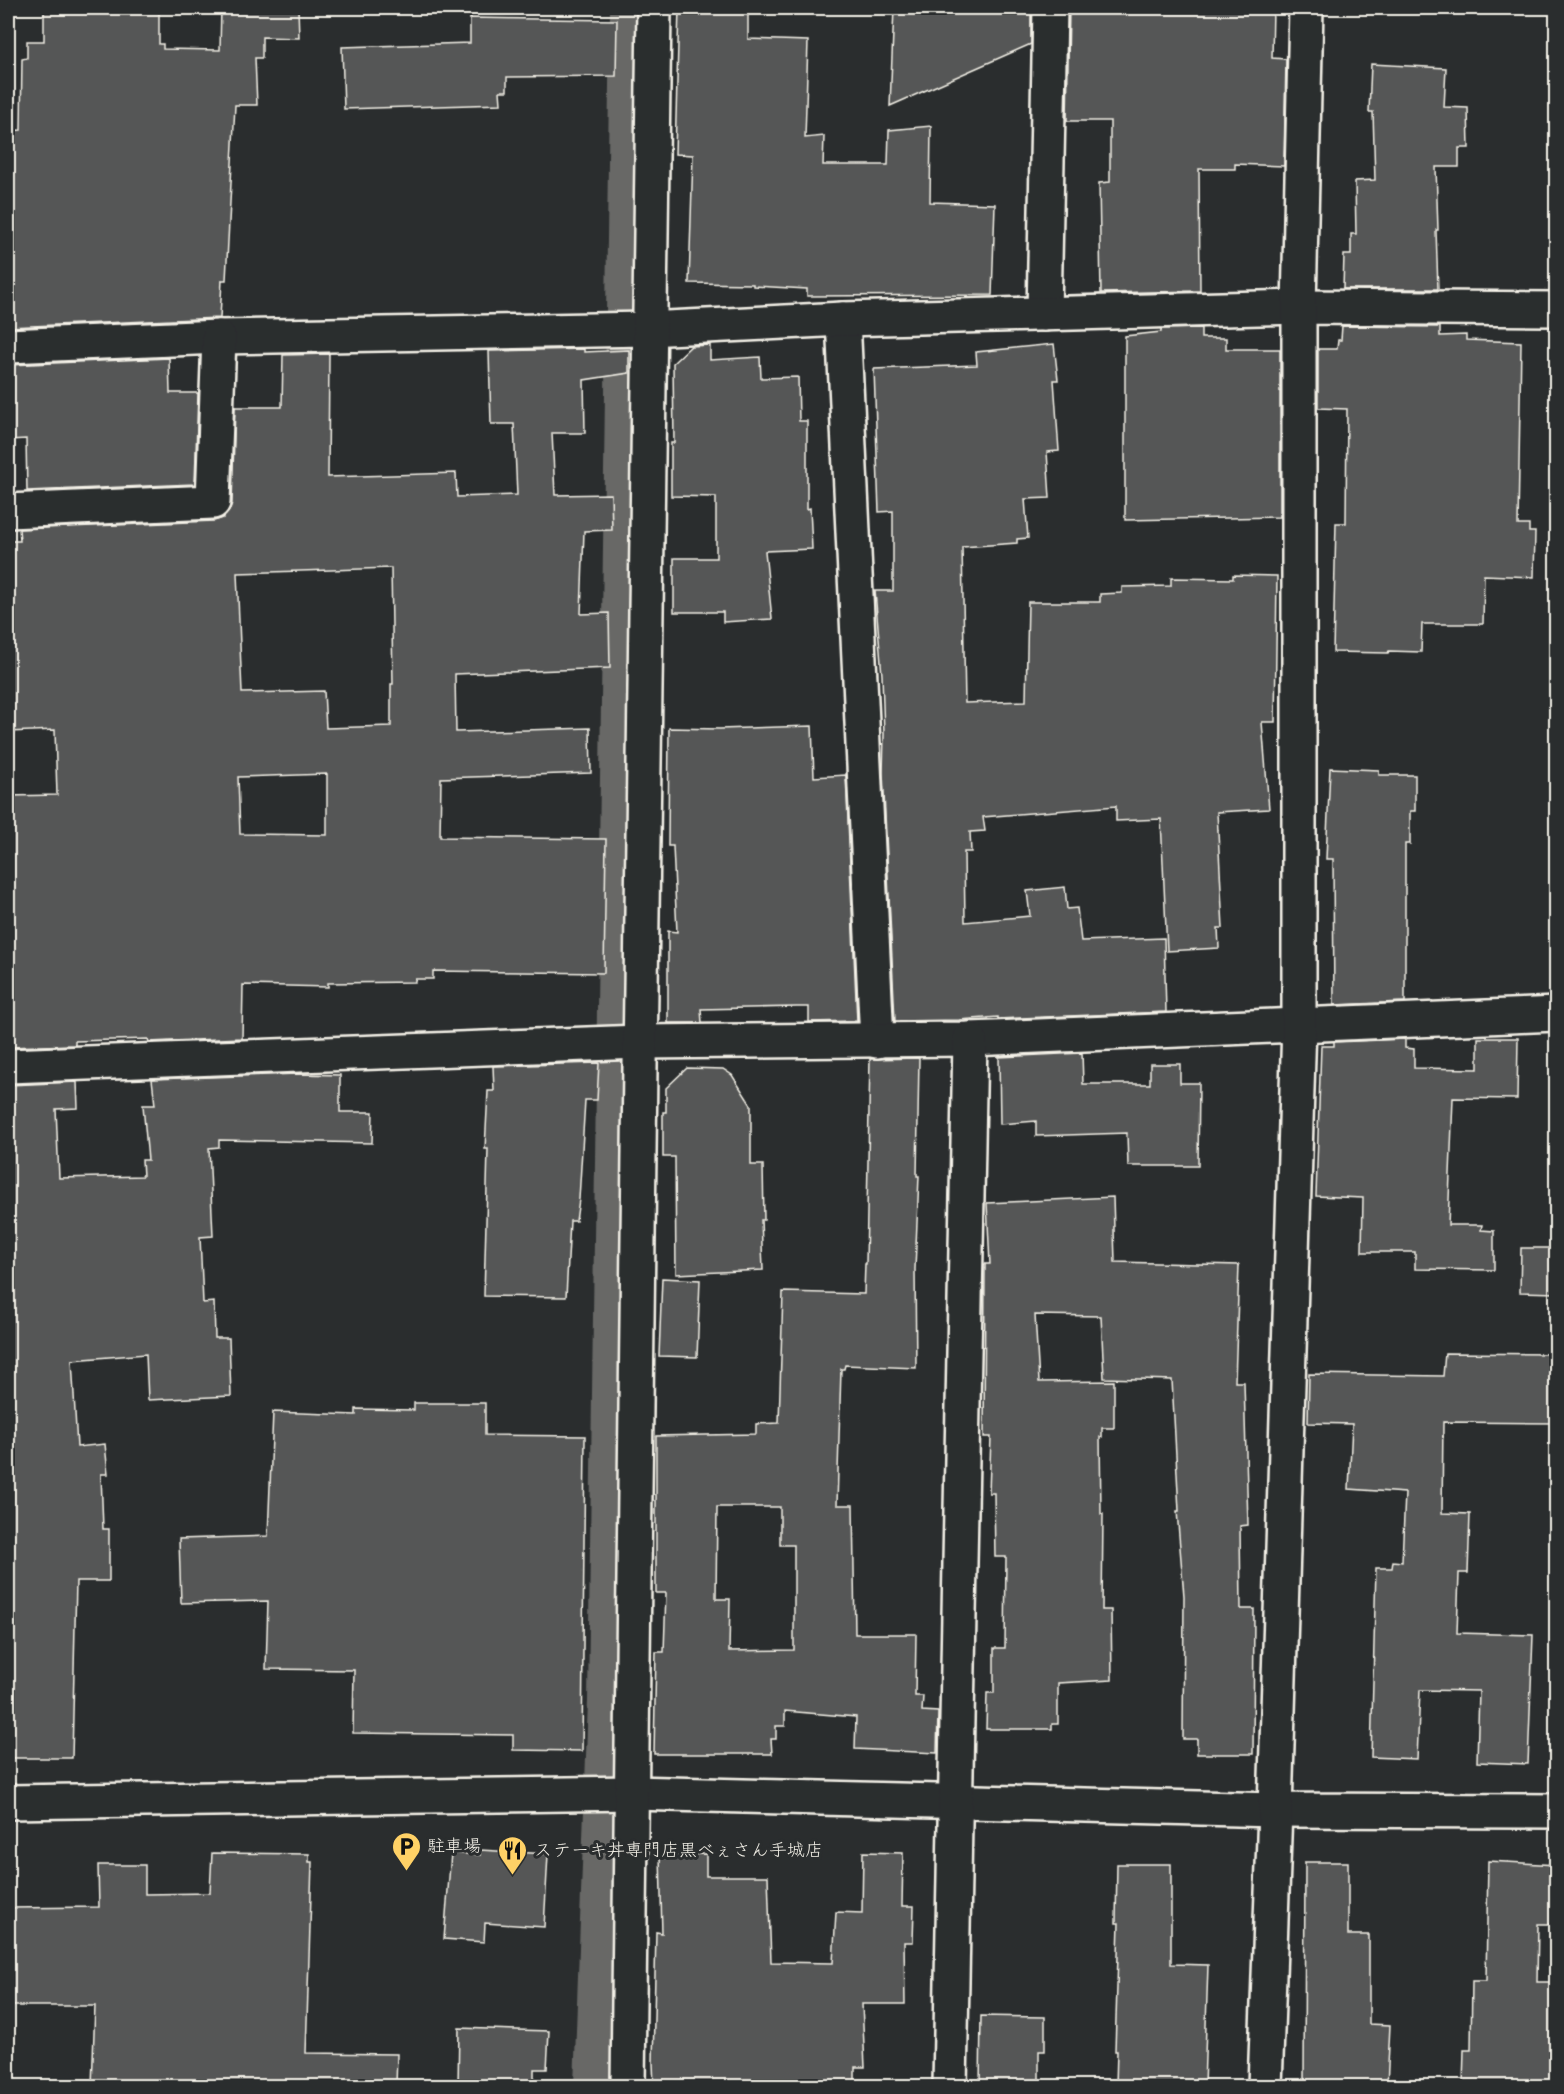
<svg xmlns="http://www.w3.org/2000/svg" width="1564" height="2094" font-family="'Architects Daughter','Klee One',sans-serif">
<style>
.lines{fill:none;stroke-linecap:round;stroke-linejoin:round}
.canal{stroke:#676866;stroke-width:40}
.building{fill:#555756;stroke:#f4f1e8;stroke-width:1.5;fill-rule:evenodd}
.minor-casing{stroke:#f4f1e8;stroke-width:38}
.minor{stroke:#2a2d2e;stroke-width:33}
.labels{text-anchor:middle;stroke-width:6;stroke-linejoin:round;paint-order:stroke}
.poi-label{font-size:18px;fill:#f4f1e8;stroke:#2a2d2e;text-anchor:start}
</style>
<rect width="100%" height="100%" fill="#2a2d2e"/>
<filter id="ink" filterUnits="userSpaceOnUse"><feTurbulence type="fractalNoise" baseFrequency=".0167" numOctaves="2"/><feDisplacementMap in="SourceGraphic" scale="12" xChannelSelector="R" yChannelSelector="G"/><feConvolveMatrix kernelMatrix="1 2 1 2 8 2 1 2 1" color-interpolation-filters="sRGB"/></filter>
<g filter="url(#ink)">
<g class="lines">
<path class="canal" d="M594 2086 608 1701 630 8"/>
</g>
<g class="building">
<path d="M44 8H159V44H163V49L220 50 221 8H298L299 38 262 37V58H255L257 105H235L226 280H222L220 318 8 327V131L21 130 22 59 27 58V41H44Z"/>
<path d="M679 8H748V39L808 41 805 138 824 136 823 165H888L889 130 931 126 930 202 995 204 992 295 807 296V289L753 286V284L689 283 693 155 675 154Z"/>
<path d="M894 8H1031V44L890 106Z"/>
<path d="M1069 8H1273L1272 58 1286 59 1284 166 1235 164V169H1199L1200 291 1101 293 1099 183 1110 182V121H1067Z"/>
<path d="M470 18 617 20 616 76 507 77V91H500L501 104 344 109 342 47 470 43Z"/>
<path d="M1371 64 1446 68 1444 107 1468 108 1469 148H1459V167H1436L1438 230H1436L1438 289H1343L1344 255H1351V234H1356L1355 181 1375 180 1373 112H1369Z"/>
<path d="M1342 326 1440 327V336L1466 335V340L1521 342 1518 525H1529V532H1535L1534 577 1484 575 1483 624H1422L1421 652 1389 651 1388 653 1333 652 1336 523H1346L1347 409 1318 408V349H1337L1338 340H1341Z"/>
<path d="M1201 328V338H1226V349H1280V517L1125 520V336L1161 332V329Z"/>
<path d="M1054 344 1058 380H1054L1059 451 1047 452 1050 498 1025 499 1028 538 1017 539V543L962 547 965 703 1026 701 1028 602H1100V594L1122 593V587L1171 586V578L1233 579V575L1277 576 1275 722H1262L1269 809 1217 812 1223 928H1218L1219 948 1167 951 1161 819 1116 821V806L983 817 985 831 970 832 971 852H964L965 922 1030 916 1027 891 1065 887 1067 909 1077 908 1081 941 1164 938 1166 1012 998 1019V1017L959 1020 895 1021 883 773 884 734 882 675 875 591H893V511L879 512 874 369 977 365 976 352Z"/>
<path d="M710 345V360L760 357 761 378 798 377 799 421H807V509L810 508 812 549 765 551 772 619 723 622V612H674V558H716V497L671 496V443H674L673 363 691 346Z"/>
<path d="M584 349V352L629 350V373L584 380 585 433H552L555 495 611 494 612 530 584 531 581 614 609 613 610 668 455 674 456 732 590 728 591 773 441 778 440 837 606 839 604 973 433 971V979H415V982L328 983V987L243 985 242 1038 149 1042 148 1039 75 1041V1045L8 1047V796L57 795 55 730 8 732V541H20L19 529 214 521 223 518 229 511 232 503 235 407H282L283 355 329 354 328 477 456 473 457 497 517 495 514 424H491L489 351ZM391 568 393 684H391V726L326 728 324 691 242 693 237 573ZM327 774V835L240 834 238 777Z"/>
<path d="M169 358 170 393H198L195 484 27 491 26 439 8 440V365Z"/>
<path d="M812 726 814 777 846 775 857 1021 809 1022V1007H797L701 1009 702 1023H668V931L677 932 673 846H668L669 728 720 729Z"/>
<path d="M1330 768 1379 770V775H1415V811H1410V844H1405V1002L1334 1005 1333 859H1326Z"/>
<path d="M1478 1038H1518L1517 1099 1453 1098 1448 1225H1482L1481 1230 1494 1231V1270L1415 1269V1252H1362L1363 1198 1316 1196 1321 1046H1334V1042L1405 1039V1048L1414 1049V1068L1478 1069Z"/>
<path d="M1082 1053 1083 1084H1150V1064H1180V1083H1199L1198 1166H1128L1127 1133 1036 1136V1121L1000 1124 999 1057Z"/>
<path d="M919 1058 917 1176H919L915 1269 916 1368 845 1365 844 1369H841L837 1505H853L855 1634H916L915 1696H923L922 1711 938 1712 937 1753 855 1749 856 1717 785 1711V1726H776V1739H771L772 1754H654L656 1652H664L666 1593H656V1436L756 1434V1424L779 1423 783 1292 864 1294 865 1264H866L870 1059ZM717 1507H780V1545H794V1650L729 1651 730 1599H716Z"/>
<path d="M599 1063 597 1100H585L579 1199 576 1221H570L566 1297 484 1296 488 1149H485L488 1091H494L493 1066Z"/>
<path d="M687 1068 723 1069 732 1075 751 1105V1165H763L764 1220H761L763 1270 676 1274 675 1157H663V1112H666V1088Z"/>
<path d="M297 1074 340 1075V1112H373L372 1143 219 1140V1147L209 1148 213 1236 200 1237 203 1303 214 1302 215 1338H229L231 1396 148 1400 146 1354 72 1360 77 1447 105 1444 108 1474H101L103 1529H109V1581H76L72 1758H11V1665H8V1085L77 1082 78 1108 56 1109 59 1178 143 1176 142 1160H148L143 1105H155L152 1079Z"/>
<path d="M1113 1197 1115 1262 1239 1265 1235 1382H1244L1248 1525 1240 1526 1241 1609H1254L1253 1754H1197V1739H1183L1184 1596 1177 1511H1179L1172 1380 1104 1378 1101 1316 1035 1315 1039 1382 1114 1381V1428H1102V1437H1100L1101 1514H1103L1102 1610H1111L1112 1680 1058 1683V1724H1052V1729H986L987 1693H994V1648H1005L1006 1557H995L994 1493H989L991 1437H984L985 1264H990L987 1203Z"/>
<path d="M1521 1248H1557V1293L1520 1292Z"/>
<path d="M662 1278 700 1280 697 1357 659 1356Z"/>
<path d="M1445 1353 1557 1354V1423L1443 1422 1442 1513 1470 1514 1468 1573H1459L1457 1633 1533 1635 1528 1764 1477 1762 1479 1691 1420 1690 1417 1759 1371 1757 1376 1568H1392L1393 1561 1402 1562 1405 1493 1349 1489 1352 1424 1308 1423 1309 1374 1443 1376Z"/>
<path d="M414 1403H485V1435L585 1436 582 1751 513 1750V1735L353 1733 354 1670 266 1669 268 1601 181 1603 179 1539 268 1536 273 1412 356 1415V1409L414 1410Z"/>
<path d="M480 1850 548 1854 544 1927 485 1923 484 1942 444 1939 451 1853 480 1855Z"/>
<path d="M863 1852 903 1853 902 1906H914L913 1942H904L905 2004H862L865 2067H855V2084L826 2086H654L653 2063 656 1932 662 1933 660 1855 706 1854V1876H768L771 1962 833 1963 836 1912 862 1913Z"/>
<path d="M212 1853 309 1854V1862H312L306 2053 397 2054 396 2086H92L95 2006H8V1908L99 1907 98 1865H145V1894L210 1893Z"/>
<path d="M1488 1861 1557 1865V1924H1538L1537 1982H1557V2086H1463L1464 2050H1471L1472 1981H1486Z"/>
<path d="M1305 1862H1348V1935H1369V2024L1390 2025 1387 2086H1304Z"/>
<path d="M1117 1864H1171V1964L1208 1965 1204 2086H1116L1117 2051H1115L1119 1923H1116Z"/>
<path d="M981 2016 1045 2017V2051H1039V2086H980Z"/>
<path d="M459 2028 549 2031 547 2069H534V2083H526V2086H458Z"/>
</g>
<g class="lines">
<defs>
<g id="minor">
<path d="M1044 314 1050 8"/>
<path d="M843 319 877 1041"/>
<path d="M8 346 219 337 647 329 843 319 1299 307 1556 309"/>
<path d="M8 511 213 502 219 337"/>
<path d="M8 1066 640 1042 970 1039 1556 1014"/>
<path d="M8 1802 633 1793 1275 1810 1556 1811"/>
<path d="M628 2086C640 1394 640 700 654 8"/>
<path d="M950 2086 970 1039"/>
<path d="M1265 2086 1275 1810 1299 1024V307L1306 8"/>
</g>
</defs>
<use href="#minor" class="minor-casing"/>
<use href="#minor" class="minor"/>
</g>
</g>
<defs>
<symbol id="parking-pin" viewBox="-11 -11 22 30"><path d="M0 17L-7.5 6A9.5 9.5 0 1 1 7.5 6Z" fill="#ffd166" stroke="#2a2d2e"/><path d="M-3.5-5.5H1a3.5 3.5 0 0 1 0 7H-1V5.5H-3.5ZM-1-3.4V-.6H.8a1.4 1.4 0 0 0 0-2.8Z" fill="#111"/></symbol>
<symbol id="restaurant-pin" viewBox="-11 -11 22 30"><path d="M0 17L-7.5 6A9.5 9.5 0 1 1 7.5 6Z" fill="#ffd166" stroke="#2a2d2e"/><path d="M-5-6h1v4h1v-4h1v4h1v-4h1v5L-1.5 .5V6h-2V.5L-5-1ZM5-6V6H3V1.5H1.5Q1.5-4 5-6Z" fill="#111"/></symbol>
</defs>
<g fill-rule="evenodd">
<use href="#parking-pin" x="390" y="1830" width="33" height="45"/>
<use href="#restaurant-pin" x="496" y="1834" width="33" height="45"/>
</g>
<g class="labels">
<g class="poi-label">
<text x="427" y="1852">駐車場</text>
<text x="534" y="1856">ステーキ丼専門店黒べぇさん手城店</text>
</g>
</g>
<rect width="1564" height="2094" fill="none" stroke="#2a2d2e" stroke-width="30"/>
<rect x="15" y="15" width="1534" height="2064" fill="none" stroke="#f4f1e8" stroke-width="2" filter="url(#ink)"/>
</svg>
